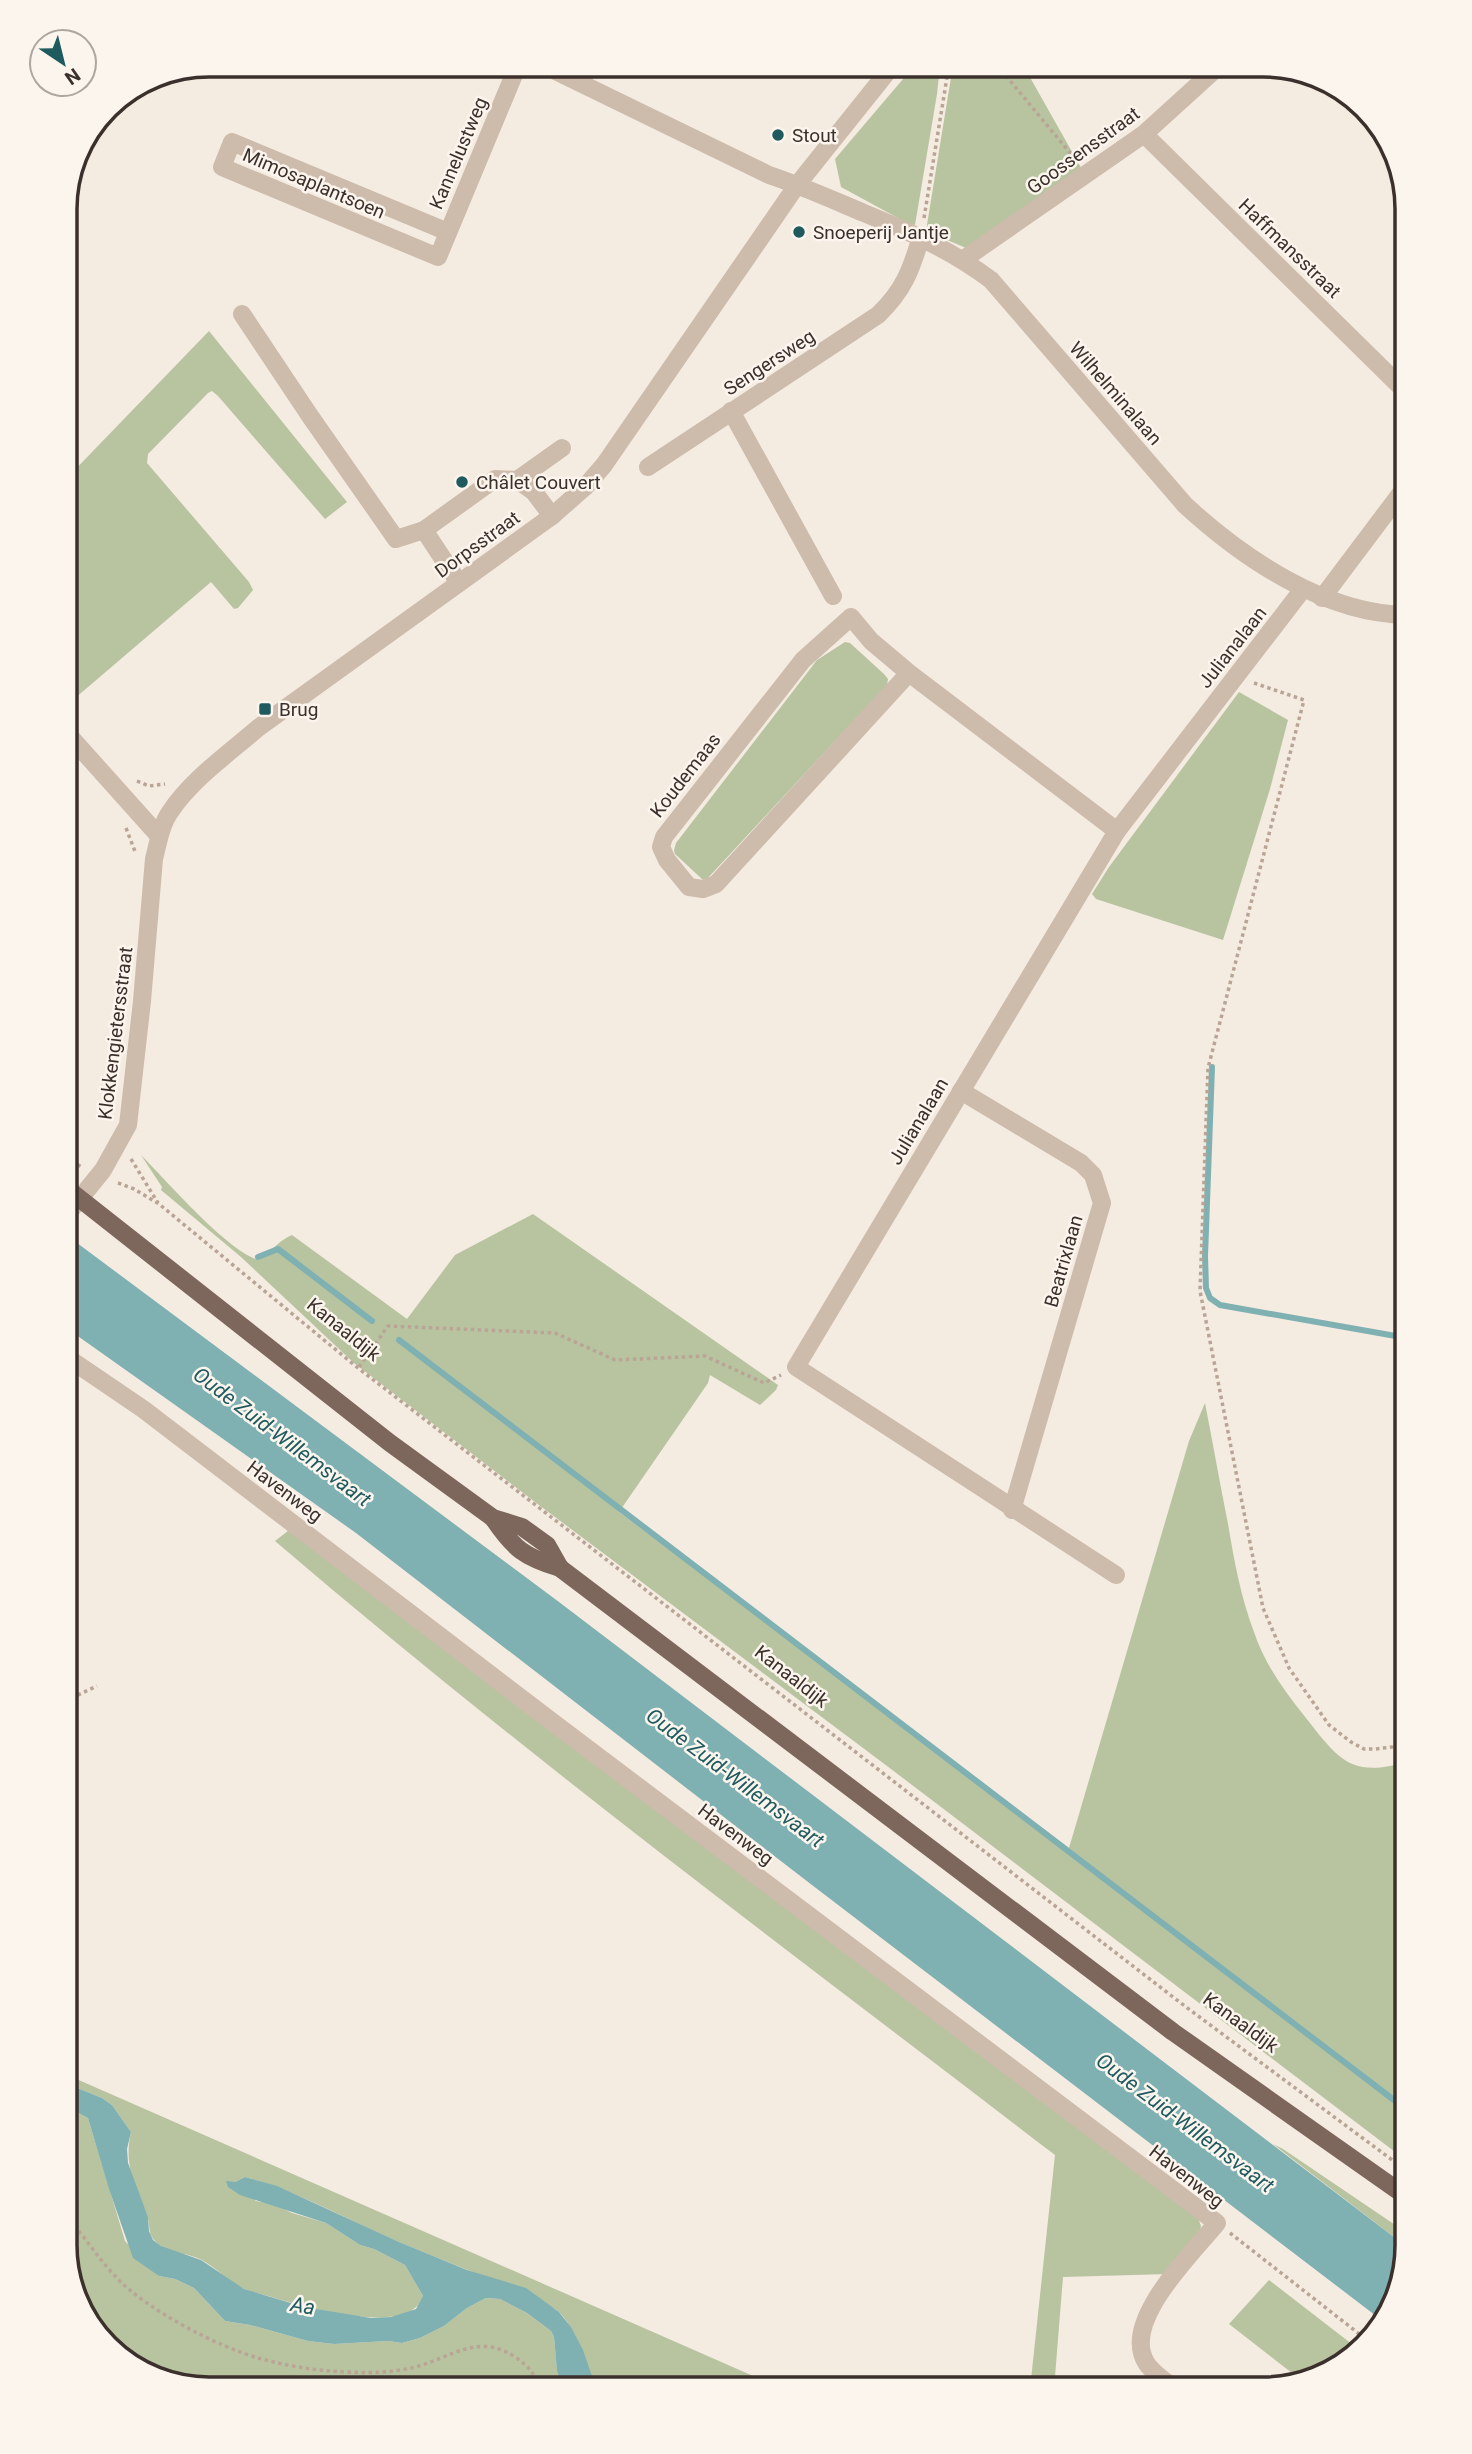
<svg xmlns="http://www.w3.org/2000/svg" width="1472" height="2454" font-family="Roboto,sans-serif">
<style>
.green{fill:#b8c4a0}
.water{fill:#7fb0b2}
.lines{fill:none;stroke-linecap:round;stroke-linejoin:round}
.stream{stroke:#7fb0b2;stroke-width:6}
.path{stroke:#b9a596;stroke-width:3.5;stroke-dasharray:3.5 3.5;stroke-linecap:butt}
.minor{stroke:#cdbbac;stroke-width:18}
.major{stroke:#7d675c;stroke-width:18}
.poi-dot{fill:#1f5a5e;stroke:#fbf5ee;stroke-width:2.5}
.labels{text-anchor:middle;stroke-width:5;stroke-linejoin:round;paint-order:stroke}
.poi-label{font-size:19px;fill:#3b302b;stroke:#fbf5ee;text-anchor:start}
.street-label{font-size:19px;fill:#3b302b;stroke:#fbf5ee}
.water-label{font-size:21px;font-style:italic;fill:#1f5a5e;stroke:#fbf5ee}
.rim{fill:none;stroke:#3b302b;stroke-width:3.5}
</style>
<rect width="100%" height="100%" fill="#f4ebe1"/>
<g class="green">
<path d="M915 65H940L937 94 915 225 909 224 841 187 835 159Z"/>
<path d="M953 65H1023L1084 173 966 248 926 231Z"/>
<path d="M209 331 347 502 325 519 218 396 212 391 208 393 148 454 147 463 249 582 253 590 238 608 234 609 211 582 74 699 65 689V480Z"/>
<path d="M845 642 850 643 884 674 888 679 887 685 706 880 702 879 675 854 674 850 676 843 817 660Z"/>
<path d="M1239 692 1288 720 1270 789 1223 940 1096 899 1092 894 1109 867Z"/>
<path d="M141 1155C166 1180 228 1252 259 1260 271 1252 279 1240 292 1235L407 1319 455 1255 533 1214 778 1385 776 1390 760 1405 710 1375 708 1383 619 1512 1069 1848 1189 1441 1205 1403C1213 1444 1220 1484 1228 1524 1234 1560 1241 1598 1254 1632 1265 1665 1285 1692 1306 1718 1339 1760 1351 1778 1407 1762V2161L891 1769 535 1502 354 1363 241 1257 161 1190 162 1187Z"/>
<path d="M293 1527 1198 2218 1201 2226 1200 2231 1168 2274 1063 2277 1054 2389H1030L1055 2155C793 1954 526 1756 275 1541Z"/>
<path d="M65 2074 783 2389H600C582 2368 582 2337 561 2314 555 2307 542 2303 534 2299 491 2278 446 2262 401 2243 349 2221 300 2192 245 2177L235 2182 256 2201 274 2204 292 2213 326 2223 360 2245 374 2249 405 2265 423 2296C411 2338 304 2307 275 2298 265 2295 254 2293 244 2289 228 2282 216 2267 200 2259 187 2253 167 2253 156 2242 148 2235 150 2227 148 2218 146 2210 141 2201 138 2193 129 2172 126 2154 131 2132L112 2105 102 2098 65 2083Z"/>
<path d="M65 2106 88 2118 125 2241 159 2276 175 2279 194 2288 225 2321 250 2325 308 2341 334 2344 388 2341 402 2343 420 2338 444 2326 467 2308 486 2298 500 2299 527 2313 551 2331 554 2337 557 2370 564 2389H200L129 2365 79 2309 65 2245Z"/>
<path d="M1273 2144 1283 2149 1407 2233V2247Z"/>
<path d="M1269 2280 1357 2348 1327 2375 1301 2380 1229 2324Z"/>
</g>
<g class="water">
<path d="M65 1234 559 1602 1407 2247 1384 2322 812 1885 356 1533 65 1327Z"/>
<path d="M65 2083 102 2098 112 2105 131 2132 127 2149 128 2163 148 2217 149 2231 153 2240 161 2246 201 2260 244 2289 304 2307 371 2318 391 2317 416 2309 423 2296 405 2265 374 2249 360 2245 326 2223 240 2195 228 2187 226 2181 235 2182 245 2177 277 2186 399 2242 467 2270 526 2288 559 2312 571 2327 583 2350 594 2382 600 2389H564L557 2371 554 2337 551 2331 527 2313 500 2299 486 2298 467 2308 444 2326 420 2338 402 2343 388 2341 334 2344 308 2341 250 2325 225 2321 194 2288 175 2279 159 2276 133 2258 109 2189 88 2118 65 2106Z"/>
</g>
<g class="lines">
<g class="stream">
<path d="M1212 1067 1205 1256 1206 1288 1210 1298 1220 1305 1407 1338"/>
<path d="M258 1257 278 1249 372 1321"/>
<path d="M399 1340 1407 2110"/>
</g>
<g class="path">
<path d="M997 65 1076 160"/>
<path d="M924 218 949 65"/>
<path d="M1254 683 1304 700 1208 1068 1200 1291 1263 1608 1289 1668 1329 1725 1351 1742 1364 1749H1375L1392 1747 1407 1741"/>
<path d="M65 702 78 716"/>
<path d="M137 781 149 786 165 784"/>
<path d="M126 828 136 854"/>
<path d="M65 1158 82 1167"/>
<path d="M131 1159 158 1203"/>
<path d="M118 1183 134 1189 159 1204 358 1368 1186 2007 1407 2171"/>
<path d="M359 1367 388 1326 555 1333 615 1360 705 1356 764 1383 781 1375"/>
<path d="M65 1701 97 1686"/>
<path d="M65 2215C83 2234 97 2257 115 2276 145 2309 219 2348 262 2359 284 2365 307 2369 330 2371 357 2373 389 2374 415 2367 451 2358 478 2332 515 2357 528 2366 535 2373 539 2389"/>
<path d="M1230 2233 1367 2340"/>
</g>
<g class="minor">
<path d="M543 65 769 175C802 186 833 200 864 213 910 232 951 250 991 280L1185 505C1244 559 1325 614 1407 615"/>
<path d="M579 81 592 65"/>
<path d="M1144 134 1407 393"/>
<path d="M448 232 232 142 222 167 438 257 518 65"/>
<path d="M964 259 1144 134 1220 65"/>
<path d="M242 314 310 416 396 539 424 530"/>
<path d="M731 411 833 596"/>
<path d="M648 467 878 315C904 290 911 270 921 237"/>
<path d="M517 480 562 448"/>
<path d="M459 583 424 530 495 479 517 480 534 492 552 516"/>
<path d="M1322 598 1407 485"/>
<path d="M909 673 871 641 851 617 803 660 664 837 661 847 667 860 689 887 703 889 716 884 909 673 1117 831"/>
<path d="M65 731 159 836"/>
<path d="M961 1091 1081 1163 1093 1175 1102 1203 1012 1510"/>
<path d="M65 1217 103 1170 128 1125 142 1001 154 859C158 843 161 825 170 812 192 779 228 754 258 728L552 516 585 487 604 465 797 185 893 65"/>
<path d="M65 1356 143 1409 555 1724 1217 2223C1192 2254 1119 2323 1147 2364 1154 2374 1166 2382 1176 2389"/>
<path d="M1116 1575 796 1367 1117 831 1303 589"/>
</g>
<g class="major">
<path d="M65 1187 390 1443 493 1518 522 1527 547 1545 560 1568"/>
<path d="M493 1518C514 1549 524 1557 560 1568L1173 2032 1407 2197"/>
</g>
</g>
<g class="poi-dot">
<circle cx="778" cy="135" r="7"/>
<circle cx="799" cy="232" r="7"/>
<circle cx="462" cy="482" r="7"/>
<rect x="258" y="702" width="14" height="14" rx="3.5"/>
</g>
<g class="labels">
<g class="poi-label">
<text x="792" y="142">Stout</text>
<text x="813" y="239">Snoeperij Jantje</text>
<text x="476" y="489">Châlet Couvert</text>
<text x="279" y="716">Brug</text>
</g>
<g class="street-label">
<text transform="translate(1083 150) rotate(-36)" y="7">Goossensstraat</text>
<text transform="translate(458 153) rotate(-67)" y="7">Kannelustweg</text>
<text transform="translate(314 183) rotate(23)" y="7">Mimosaplantsoen</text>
<text transform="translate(1290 248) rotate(44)" y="7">Haffmansstraat</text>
<text transform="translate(769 362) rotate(-33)" y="7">Sengersweg</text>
<text transform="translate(1116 393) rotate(49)" y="7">Wilhelminalaan</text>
<text transform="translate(477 544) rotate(-36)" y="7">Dorpsstraat</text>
<text transform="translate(1232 647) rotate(-52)" y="7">Julianalaan</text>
<text transform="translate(685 775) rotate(-52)" y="7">Koudemaas</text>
<text transform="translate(115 1033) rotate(-83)" y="7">Klokkengietersstraat</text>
<text transform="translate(918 1121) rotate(-59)" y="7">Julianalaan</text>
<text transform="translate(1063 1261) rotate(-74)" y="7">Beatrixlaan</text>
<text transform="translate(344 1329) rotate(39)" y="7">Kanaaldijk</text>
<text transform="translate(285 1491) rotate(37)" y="7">Havenweg</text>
<text transform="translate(792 1676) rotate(38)" y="7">Kanaaldijk</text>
<text transform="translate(736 1834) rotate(37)" y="7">Havenweg</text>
<text transform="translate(1241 2022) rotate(36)" y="7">Kanaaldijk</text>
<text transform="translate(1187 2176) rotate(38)" y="7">Havenweg</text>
</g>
<g class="water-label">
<text transform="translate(282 1437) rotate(37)" y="7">Oude Zuid-Willemsvaart</text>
<text transform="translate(735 1778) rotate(37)" y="7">Oude Zuid-Willemsvaart</text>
<text transform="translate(1185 2123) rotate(37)" y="7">Oude Zuid-Willemsvaart</text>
<text transform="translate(303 2306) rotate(10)" y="7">Aa</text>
</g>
</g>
<path d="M0 0H1472V2454H0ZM209 77H1263A132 132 0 0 1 1395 209V2245A132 132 0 0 1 1263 2377H209A132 132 0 0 1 77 2245V209A132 132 0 0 1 209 77Z" fill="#fbf5ee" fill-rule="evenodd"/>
<path class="rim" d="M209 77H1263A132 132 0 0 1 1395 209V2245A132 132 0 0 1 1263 2377H209A132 132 0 0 1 77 2245V209A132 132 0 0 1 209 77Z"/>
<g transform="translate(63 63) rotate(145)"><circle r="33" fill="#fbf5ee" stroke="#aea6a0" stroke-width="2"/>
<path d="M0-5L12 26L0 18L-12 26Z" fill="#1f5a5e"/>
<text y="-10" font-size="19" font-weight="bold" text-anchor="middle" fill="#3b302b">N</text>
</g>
</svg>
